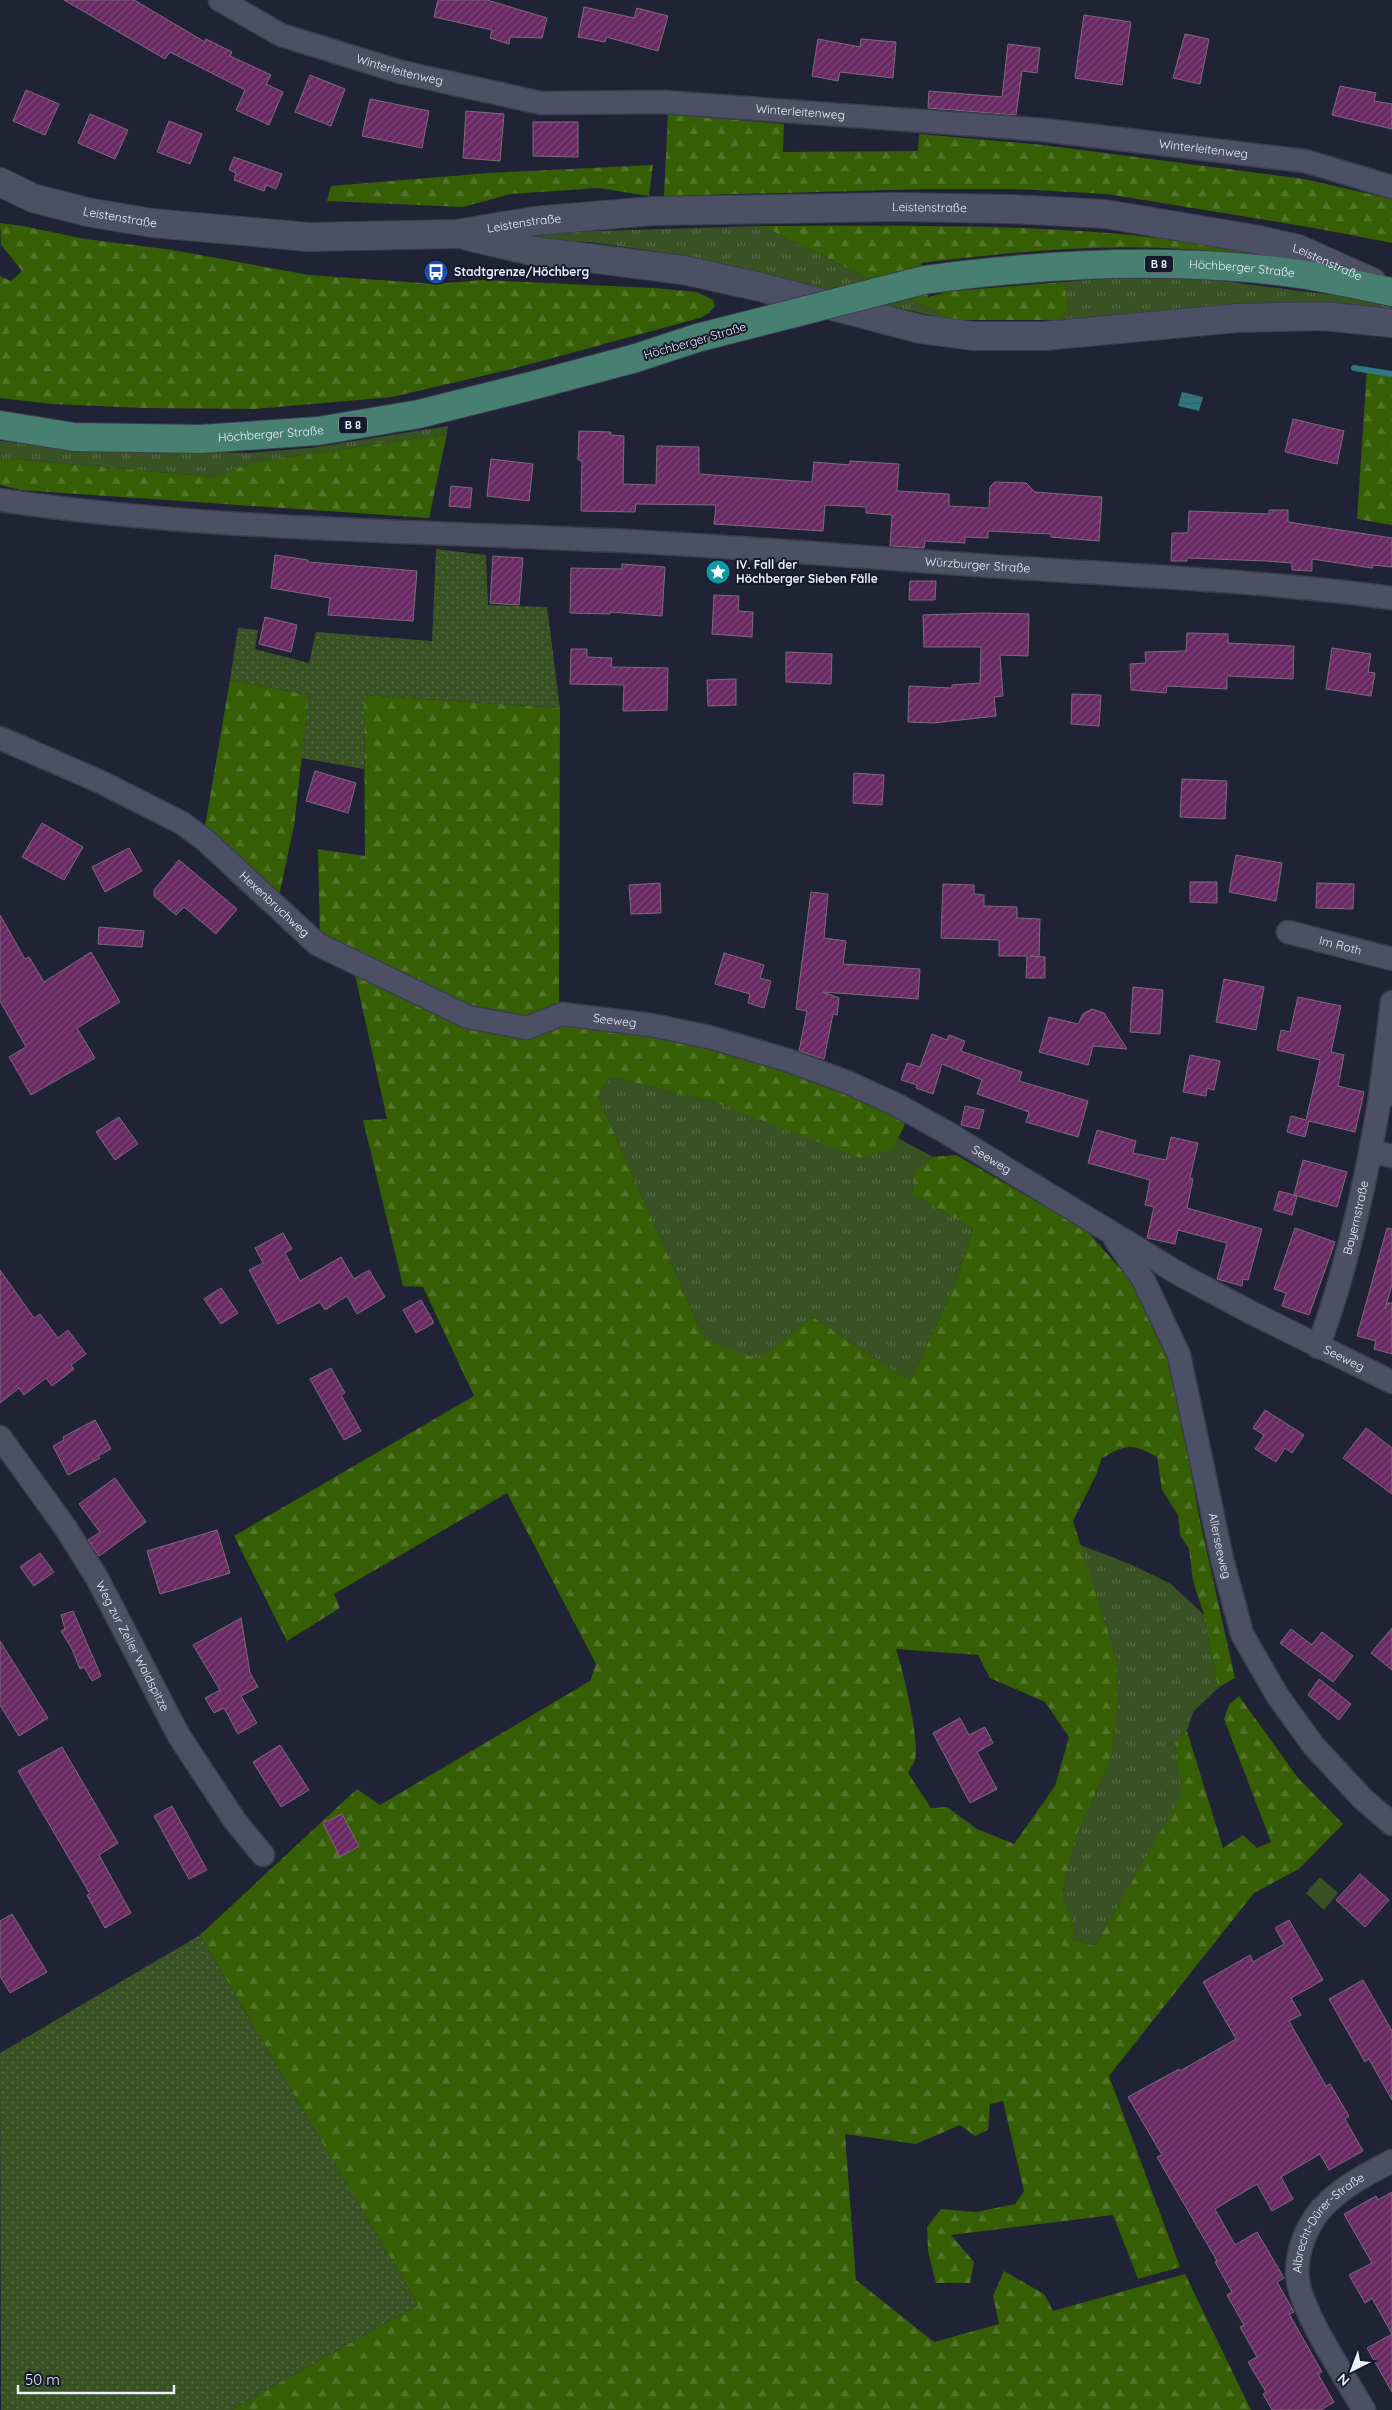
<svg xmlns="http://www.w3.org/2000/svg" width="1392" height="2410" font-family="Quicksand,sans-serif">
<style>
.grass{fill:url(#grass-tufts)}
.forest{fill:url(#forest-firs);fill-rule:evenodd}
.park{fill:#395224}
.garden{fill:url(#garden-dots)}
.water{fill:url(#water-rules)}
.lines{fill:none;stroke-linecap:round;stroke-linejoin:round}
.stream{stroke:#307781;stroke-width:6}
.building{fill:url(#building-hatch);stroke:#7f6b7c}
.street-casing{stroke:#3b3e4d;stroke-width:25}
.secondary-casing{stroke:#3b3e4d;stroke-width:30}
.primary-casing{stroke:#3b3e4d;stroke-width:30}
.street{stroke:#4b5064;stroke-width:22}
.secondary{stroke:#4b5064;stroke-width:28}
.primary{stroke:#477f71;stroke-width:28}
.primary-bridge-casing{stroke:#3b3e4d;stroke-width:30;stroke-linecap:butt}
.primary-bridge{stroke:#477f71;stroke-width:28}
.labels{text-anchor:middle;stroke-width:4;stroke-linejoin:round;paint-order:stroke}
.shield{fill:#16192b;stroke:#abaebd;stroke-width:1}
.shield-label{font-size:11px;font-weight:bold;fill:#ebeefb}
.street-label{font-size:12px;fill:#ebeefb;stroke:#16192b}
.poi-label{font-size:12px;font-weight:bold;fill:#ebeefb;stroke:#16192b;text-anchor:start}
</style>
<defs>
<pattern id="grass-tufts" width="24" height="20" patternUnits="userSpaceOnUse" patternTransform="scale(1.25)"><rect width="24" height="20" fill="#395224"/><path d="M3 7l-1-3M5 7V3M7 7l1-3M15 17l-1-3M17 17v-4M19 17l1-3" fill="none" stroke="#566b45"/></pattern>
<pattern id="forest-firs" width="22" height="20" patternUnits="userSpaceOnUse" patternTransform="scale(1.25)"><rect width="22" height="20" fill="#355e05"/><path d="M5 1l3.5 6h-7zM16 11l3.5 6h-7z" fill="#52752a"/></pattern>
<pattern id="garden-dots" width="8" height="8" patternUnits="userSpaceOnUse" patternTransform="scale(1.25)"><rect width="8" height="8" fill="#395224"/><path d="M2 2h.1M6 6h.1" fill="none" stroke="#566b45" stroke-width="1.8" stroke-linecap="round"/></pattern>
<pattern id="water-rules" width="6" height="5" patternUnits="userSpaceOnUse" patternTransform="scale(1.25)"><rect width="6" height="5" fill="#307781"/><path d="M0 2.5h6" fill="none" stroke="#3b5f66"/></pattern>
<pattern id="building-hatch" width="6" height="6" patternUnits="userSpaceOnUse" patternTransform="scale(1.25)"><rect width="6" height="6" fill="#692963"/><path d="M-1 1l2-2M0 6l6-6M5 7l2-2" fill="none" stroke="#7f487a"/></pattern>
</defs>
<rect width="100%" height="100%" fill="#1f2335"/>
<g class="grass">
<path d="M762 226 952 320 799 286 681 255 590 242 499 238 498 234Z"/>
<path d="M1168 274 1339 296 1392 307V310C1334 305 1278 301 1220 306 1165 310 1111 322 1056 320L1069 310 1064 282Z"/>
<path d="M448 426 447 434 254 462 214 477 0 458V441L76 449 248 453 311 448Z"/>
<path d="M610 1077 715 1102 893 1149 898 1138 933 1157 914 1172 912 1194 973 1229 954 1287 910 1381 813 1317 758 1360 705 1340 598 1096Z"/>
<path d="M1080 1545 1130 1564 1171 1584 1204 1615 1218 1688 1193 1712 1187 1731 1175 1743 1183 1795 1095 1946 1073 1939V1920L1062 1895 1076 1836 1110 1762 1117 1660Z"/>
</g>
<g class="forest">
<path d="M668 114 784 124 783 152 918 151 919 134 1043 145 1304 179 1392 199V243L1314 228 1107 194 1014 189H927L664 196Z"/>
<path d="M653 165 649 196 598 188 511 194 463 207 327 201 331 186 488 173Z"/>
<path d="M0 223 23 226 85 239 173 250 309 275 436 284 482 280 654 288 697 292 713 300 715 306 709 313 700 318 512 369 392 397 255 409 144 408 52 404 0 398V276L11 281 22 271 1 245Z"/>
<path d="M762 226C897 226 1033 223 1167 239 1214 244 1260 254 1305 262 1259 257 1212 250 1165 248 1083 245 1002 253 921 263L928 297 951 291 1064 282 1069 310 1056 320H952Z"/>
<path d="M1367 368 1392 372V525L1357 519Z"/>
<path d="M447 434 429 518 21 490 0 485V458L214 477 254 462Z"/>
<path d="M230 680 309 695 294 826 279 896 205 826Z"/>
<path d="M364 695 560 708 559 1001 562 1019 645 1029 824 1078 899 1119 905 1124 893 1149 860 1158 715 1102 610 1077 598 1096 705 1340 758 1359 813 1317 910 1381 954 1287 973 1229 912 1194 914 1172 933 1157 956 1155 1086 1230 1135 1285 1170 1352 1200 1521 1235 1678 1218 1688 1204 1615 1193 1581 1189 1549 1180 1535 1178 1515 1162 1490 1157 1457C1132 1443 1127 1444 1102 1458L1096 1475 1073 1521 1117 1660V1713L1110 1762 1076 1836 1062 1895 1073 1920V1939L1095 1946 1182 1795 1175 1743 1187 1731 1223 1848 1243 1835 1257 1848 1271 1842 1224 1719 1229 1705 1239 1696 1298 1778 1343 1824 1299 1869 1254 1893 1109 2076 1180 2267 1138 2279 1113 2215 951 2235 974 2262 970 2283H936L928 2251 927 2227 941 2209 976 2212 1015 2204 1024 2191 1003 2101 990 2104 988 2130 975 2136 960 2125 916 2144 845 2134 856 2280 934 2342 999 2324 993 2296 1004 2271 1044 2294 1053 2311 1185 2274 1251 2410H231L418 2305 200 1935 357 1789 380 1805 590 1681 596 1664 507 1493 334 1594 340 1608 287 1641 234 1536 474 1396 423 1287 403 1286 363 1120 387 1119 351 957 320 938 318 849 365 856ZM896 1649 978 1655 990 1678 1045 1702 1069 1737 1055 1786 1014 1844 977 1829 947 1807 931 1808 908 1773C910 1769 913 1764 915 1760 920 1740 903 1670 896 1649Z"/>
</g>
<path class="park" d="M1320 1877 1338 1893 1324 1910 1306 1893Z"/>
<g class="garden">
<path d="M436 549 486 555 488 605 547 607 560 708 364 695V769L301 758 309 695 230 680 238 628 258 630 255 649 309 663 316 632 432 641Z"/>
<path d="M200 1935 418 2305 231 2410H1L0 2053Z"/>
</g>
<path class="water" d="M1182 392 1203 397 1199 411 1178 406Z"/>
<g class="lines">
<path class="stream" d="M1354 368 1392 374"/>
</g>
<g class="building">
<path d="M64 0H134L205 42 206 39 232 52 230 56 271 75 266 84 283 92 269 125 236 110 245 90 170 52 165 59Z"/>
<path d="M438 0H487L547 18 542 38 510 37 509 44 490 38 492 30 434 17Z"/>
<path d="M584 7 634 18 637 8 668 16 658 51 606 37 605 42 578 37Z"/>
<path d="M1084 15 1131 22 1122 85 1075 78Z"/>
<path d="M1185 34 1209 39 1200 84 1173 78Z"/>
<path d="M818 39 860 47 861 39 896 42 893 78 840 72 838 81 812 76Z"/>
<path d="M1008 44 1040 48 1037 73 1022 71 1016 115 928 108 929 91 1002 97Z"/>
<path d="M310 75 345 89 331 126 295 112Z"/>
<path d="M1340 86 1376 93 1374 101 1392 104V129L1332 115Z"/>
<path d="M26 90 59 104 45 135 13 121Z"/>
<path d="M370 99 429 111 422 148 362 136Z"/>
<path d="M466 111 504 114 500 161 463 158Z"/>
<path d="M90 114 128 130 115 159 78 143Z"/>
<path d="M169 121 202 134 190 164 157 152Z"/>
<path d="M533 122H578V157L533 156Z"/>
<path d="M234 157 282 174 276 189 266 185 264 191 234 180 236 173 229 170Z"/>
<path d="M1293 419 1344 431 1337 464 1285 452Z"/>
<path d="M579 431 611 432 610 435 624 436 623 484 656 485 657 446 699 447V474L812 482 814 462 850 465V461L899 464 897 491 949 494V506L989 508 990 487 995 482 1026 483 1035 492 1102 497 1099 541 1051 537V534L988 531V538L965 537V543L925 541 924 548 890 546 892 515 866 513V507L825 505 823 531 714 524 716 505 636 504 635 512 581 511 582 461 578 460Z"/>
<path d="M491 459 533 464 529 501 487 496Z"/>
<path d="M451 486 472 488 470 508 449 506Z"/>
<path d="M1269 510H1288V522L1392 538V567L1373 565 1372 568 1312 559V571L1292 570V563L1267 561 1187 558V561H1171L1172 533H1188L1189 511 1269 514Z"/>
<path d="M275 555 308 560V562L417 571 413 621 328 615 330 598 271 588Z"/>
<path d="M493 556 523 558 519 605 490 603Z"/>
<path d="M622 564 665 567 662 616 610 612V614L570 613 571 568 622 569Z"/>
<path d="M910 581H936L935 600H909Z"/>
<path d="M714 595 739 596 738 611 753 612 752 637 712 634Z"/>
<path d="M982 613 1029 614 1028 656 1000 655 1003 696 994 697 996 716 933 723 908 722 909 686 952 688V685L980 683 981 647H924L923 615Z"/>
<path d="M265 617 297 625 291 652 259 644Z"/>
<path d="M1187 633 1228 634V643L1294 646 1293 679 1227 676V689L1167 686 1166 693 1131 690 1130 664 1146 663 1145 652 1186 651Z"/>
<path d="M1332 648 1371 654 1368 672 1375 673 1371 696 1326 689Z"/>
<path d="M571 649H587V657L612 658 611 667 668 668 667 710 623 711 624 685 570 684Z"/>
<path d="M786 652 832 654 831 684 786 682Z"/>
<path d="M736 679V705L708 706 707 680Z"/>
<path d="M1072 694 1101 695 1099 726 1071 724Z"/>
<path d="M315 771 356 783 348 813 306 801Z"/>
<path d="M854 773 884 775 882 805 853 803Z"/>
<path d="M1182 779 1227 781 1225 819 1180 817Z"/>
<path d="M42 823 83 847 64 880 22 857Z"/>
<path d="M129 848 142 871 105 892 92 867Z"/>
<path d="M1236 855 1282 863 1276 901 1229 892Z"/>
<path d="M179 860 237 909 216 934 184 907 176 915 154 896V890Z"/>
<path d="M1190 882H1217V903L1190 902Z"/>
<path d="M660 883 661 913 631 914 629 885Z"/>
<path d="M1317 883 1354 884 1353 909 1316 908Z"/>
<path d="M943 884 974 885V894L984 895V906L1017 907V918L1040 919 1039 957 1030 956 1045 957V978H1026L1027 956H999V940L941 938Z"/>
<path d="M811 892 828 894 824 938 846 941 843 964 920 969 918 999 823 992 839 998 837 1015 833 1014 824 1059 799 1051 807 1011 796 1009Z"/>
<path d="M0 915 25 959 29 957 44 982 91 952 120 1002 77 1028 95 1058 31 1095 9 1057 26 1047 0 1001Z"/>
<path d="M99 927 144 931 142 947 98 944Z"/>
<path d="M724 953 764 965 760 978 771 981 764 1008 748 1003 750 994 715 984Z"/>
<path d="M1224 979 1264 987 1256 1030 1216 1022Z"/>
<path d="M1133 987 1163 990 1160 1034 1130 1032Z"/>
<path d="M1298 997 1341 1006 1331 1052 1344 1055 1338 1086 1364 1092 1355 1132 1309 1121 1305 1137 1287 1132 1291 1116 1306 1120 1320 1060 1277 1050 1281 1030 1290 1032Z"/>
<path d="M1092 1009 1104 1013 1127 1049 1093 1046 1088 1065 1039 1052 1049 1017 1078 1024 1083 1014Z"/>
<path d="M932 1034 947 1040 949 1035 965 1041 961 1051 1022 1072 1019 1081 1088 1101 1078 1137 1026 1122 1029 1112 977 1094 982 1080 942 1064 933 1094 916 1088 917 1085 901 1080 907 1063 920 1067Z"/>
<path d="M1190 1055 1220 1061 1214 1090 1207 1088 1206 1096 1183 1092Z"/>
<path d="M965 1106 984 1110 979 1129 961 1125Z"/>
<path d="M119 1117 138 1144 115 1160 96 1132Z"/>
<path d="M1097 1130 1136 1141 1133 1153 1166 1160 1171 1137 1198 1143 1190 1178 1193 1179 1187 1208 1262 1229 1248 1280 1243 1279 1242 1286 1217 1279 1227 1243 1178 1230 1175 1244 1147 1238 1154 1207 1145 1205 1150 1180 1088 1163Z"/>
<path d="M1303 1160 1347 1172 1337 1207 1294 1195Z"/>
<path d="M1279 1191 1297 1196 1292 1215 1274 1210Z"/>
<path d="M1295 1228 1335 1242 1309 1315 1282 1306 1286 1293 1274 1289Z"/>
<path d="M1387 1228 1392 1229V1285L1385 1309 1388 1303H1392V1354L1374 1349 1376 1341 1357 1336Z"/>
<path d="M283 1233 292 1249 285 1253 300 1281 341 1257 354 1279 369 1270 385 1297 357 1314 347 1296 325 1310 320 1302 278 1324 249 1270 263 1263 255 1248Z"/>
<path d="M0 1270 34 1318 40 1314 58 1338 68 1330 86 1354 71 1365 74 1369 52 1386 46 1378 24 1395 19 1388 0 1403Z"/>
<path d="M221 1288 238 1313 221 1324 204 1299Z"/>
<path d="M421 1300 434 1323 416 1333 403 1310Z"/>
<path d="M331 1368 345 1393 341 1395 361 1431 344 1440 310 1379Z"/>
<path d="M1265 1410 1304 1435 1292 1453 1285 1448 1276 1462 1255 1449 1264 1435 1253 1428Z"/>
<path d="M95 1420 111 1449 98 1456 100 1458 68 1475 53 1446 64 1440 63 1437Z"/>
<path d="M1366 1428 1392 1448V1494L1343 1458Z"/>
<path d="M115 1478 146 1522 99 1556 88 1540 100 1532 79 1504Z"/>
<path d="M217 1530 230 1573 160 1594 147 1551Z"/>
<path d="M40 1553 54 1572 34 1586 20 1567Z"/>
<path d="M73 1611 101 1676 92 1681 84 1667 80 1669 72 1649 61 1631 65 1629 61 1615Z"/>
<path d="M241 1618 250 1673 258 1687 241 1696 257 1723 238 1734 224 1708 214 1713 205 1698 220 1690 193 1645Z"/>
<path d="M1392 1628V1670L1371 1653Z"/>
<path d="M1291 1629 1312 1645 1322 1632 1353 1656 1333 1682 1280 1643Z"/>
<path d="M0 1641 48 1718 19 1736 0 1705Z"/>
<path d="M1319 1679 1351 1704 1339 1720 1308 1695Z"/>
<path d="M960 1718 969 1735 985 1727 993 1743 977 1752 997 1789 970 1803 933 1733Z"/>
<path d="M280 1745 309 1790 281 1807 253 1762Z"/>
<path d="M62 1747 118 1843 99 1855 131 1913 105 1928 87 1895 90 1894 18 1771Z"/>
<path d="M172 1806 207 1870 189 1879 154 1816Z"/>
<path d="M342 1814 359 1846 340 1857 323 1823Z"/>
<path d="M1360 1874 1389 1900 1365 1927 1336 1900Z"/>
<path d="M12 1914 47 1972 10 1993 0 1976V1921Z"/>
<path d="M1289 1920 1323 1980 1291 1998 1301 2015 1289 2021 1326 2086 1330 2084 1349 2116 1345 2119 1363 2151 1329 2170 1320 2154 1281 2177 1293 2199 1272 2211 1257 2184 1215 2209 1235 2245 1257 2232 1284 2278 1277 2282 1294 2312 1289 2314 1322 2372 1318 2374 1334 2402 1321 2410H1272L1263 2394 1266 2392 1248 2362 1257 2357 1240 2327 1244 2325 1227 2295 1232 2292 1215 2262 1217 2261 1157 2157 1162 2155 1128 2097 1179 2069 1180 2071 1236 2039 1203 1982 1250 1955 1253 1962 1284 1944 1275 1928Z"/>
<path d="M1363 1980 1392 2031V2100L1369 2059 1365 2062 1329 1999Z"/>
<path d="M1392 2192V2392L1367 2348 1392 2334 1372 2298 1365 2303 1349 2275 1372 2263 1344 2214 1376 2196 1378 2200Z"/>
</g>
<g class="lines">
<defs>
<g id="street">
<path id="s1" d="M220 0 281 35 401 72 541 103 664 102 1044 130 1305 161 1392 187"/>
<path id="s2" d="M0 500C213 531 429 531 644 542 774 549 905 561 1036 569 1155 577 1274 582 1392 598"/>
<path id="s3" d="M0 738 103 783 182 823 205 840 317 944 468 1017 527 1028 562 1014 651 1025 709 1037 784 1059 847 1082 895 1104 946 1132 1181 1275 1252 1313 1392 1382"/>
<path id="s4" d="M1288 932 1392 959"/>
<path d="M1380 1097 1392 1002"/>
<path d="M1371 1151 1392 1156"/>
<path id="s5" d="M1115 1239 1144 1281 1179 1355 1222 1559 1242 1634 1277 1695 1313 1745 1362 1798 1392 1824"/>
<path id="s6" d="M1318 1347C1348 1266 1366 1182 1380 1097L1392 1094"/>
<path id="s7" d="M0 1437 65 1527 97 1578 179 1736 235 1821 263 1855"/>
<path id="s8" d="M1364 2410C1346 2378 1303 2315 1298 2281 1294 2254 1308 2220 1328 2202 1347 2184 1369 2173 1392 2161"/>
</g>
<g id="secondary">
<path id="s9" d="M0 182 33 198 87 212 152 223 309 237 456 234 534 221 652 211 895 207 1011 209 1105 214 1254 239 1298 249 1372 282"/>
<path d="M467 236 526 250 683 270 756 286 920 329 973 336H1044L1237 318 1323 316 1392 323"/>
</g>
<g id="primary">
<path id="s10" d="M924 280C1049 263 1181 256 1306 275 1335 280 1363 286 1392 292"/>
<path id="s11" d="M0 425 74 437 201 439 318 431 419 414 535 385 636 358 697 338"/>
</g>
</defs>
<use href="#street" class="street-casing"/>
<use href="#secondary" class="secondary-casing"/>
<use href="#primary" class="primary-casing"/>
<use href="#street" class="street"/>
<use href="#secondary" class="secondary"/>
<use href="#primary" class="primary"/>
<defs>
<path id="primary-bridge" d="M697 338 924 280"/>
</defs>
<use href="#primary-bridge" class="primary-bridge-casing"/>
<use href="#primary-bridge" class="primary-bridge"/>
</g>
<defs>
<symbol id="bus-disc" viewBox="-11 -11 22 22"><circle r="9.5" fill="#1a4fb4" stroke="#16192b"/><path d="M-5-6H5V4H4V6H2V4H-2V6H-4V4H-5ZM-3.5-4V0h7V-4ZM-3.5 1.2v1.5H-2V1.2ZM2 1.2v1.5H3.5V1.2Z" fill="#fff"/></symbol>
<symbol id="sight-disc" viewBox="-11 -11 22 22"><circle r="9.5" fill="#0f9aa8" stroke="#16192b"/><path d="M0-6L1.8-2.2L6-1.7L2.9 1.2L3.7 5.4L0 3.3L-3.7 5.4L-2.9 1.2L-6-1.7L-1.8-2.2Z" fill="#fff"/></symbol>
</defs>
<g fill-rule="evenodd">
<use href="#bus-disc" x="422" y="258" width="28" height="28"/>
<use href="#sight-disc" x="704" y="558" width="28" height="28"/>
</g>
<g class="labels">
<g class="shield">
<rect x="1145" y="255.5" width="28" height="17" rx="4"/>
<rect x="339" y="416.5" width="28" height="17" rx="4"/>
</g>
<g class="shield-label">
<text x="1159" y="268">B 8</text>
<text x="353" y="429">B 8</text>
</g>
<g class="street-label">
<text dy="4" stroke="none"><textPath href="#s1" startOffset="194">Winterleitenweg</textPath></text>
<text dy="4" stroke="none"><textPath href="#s1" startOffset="599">Winterleitenweg</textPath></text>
<text dy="4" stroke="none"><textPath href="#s1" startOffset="1004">Winterleitenweg</textPath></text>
<text dy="4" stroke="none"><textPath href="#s9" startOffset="938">Leistenstraße</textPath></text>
<text dy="4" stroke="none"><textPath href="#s9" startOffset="126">Leistenstraße</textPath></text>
<text dy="4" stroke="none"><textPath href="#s9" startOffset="532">Leistenstraße</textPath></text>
<text dy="4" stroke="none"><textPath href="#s9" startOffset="1342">Leistenstraße</textPath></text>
<text dy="4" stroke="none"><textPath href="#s10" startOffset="319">Höchberger Straße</textPath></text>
<text transform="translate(695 341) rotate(-16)" y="4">Höchberger Straße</text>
<text dy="4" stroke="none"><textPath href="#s11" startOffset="272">Höchberger Straße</textPath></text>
<text dy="4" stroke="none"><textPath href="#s2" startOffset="980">Würzburger Straße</textPath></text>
<text dy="4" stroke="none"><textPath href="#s3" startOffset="324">Hexenbruchweg</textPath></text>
<text dy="4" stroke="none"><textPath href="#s4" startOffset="54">Im Roth</textPath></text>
<text dy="4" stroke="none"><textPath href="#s3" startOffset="701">Seeweg</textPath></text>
<text dy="4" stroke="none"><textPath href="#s3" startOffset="1106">Seeweg</textPath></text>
<text dy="4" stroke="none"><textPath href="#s6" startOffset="135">Bayernstraße</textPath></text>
<text dy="4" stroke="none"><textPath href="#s3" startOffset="1511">Seeweg</textPath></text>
<text dy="4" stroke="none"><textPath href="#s5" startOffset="328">Allerseeweg</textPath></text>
<text dy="4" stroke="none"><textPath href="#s7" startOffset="248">Weg zur Zeller Waldspitze</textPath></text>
<text dy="4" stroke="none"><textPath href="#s8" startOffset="215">Albrecht-Dürer-Straße</textPath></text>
</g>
<g class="poi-label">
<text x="454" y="276">Stadtgrenze/Höchberg</text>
<text x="736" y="569">IV. Fall der<tspan x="736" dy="14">Höchberger Sieben Fälle</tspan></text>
</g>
</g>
<g transform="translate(1352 2370) rotate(222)" stroke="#16192b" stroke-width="4" paint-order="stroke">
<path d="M0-4L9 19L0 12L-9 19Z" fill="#ebeefb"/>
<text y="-8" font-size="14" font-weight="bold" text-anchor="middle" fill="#ebeefb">N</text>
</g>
<path d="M18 2385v8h156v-8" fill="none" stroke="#ebeefb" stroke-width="2.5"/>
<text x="25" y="2385" font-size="15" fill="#ebeefb" stroke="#16192b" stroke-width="4" paint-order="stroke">50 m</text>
</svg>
